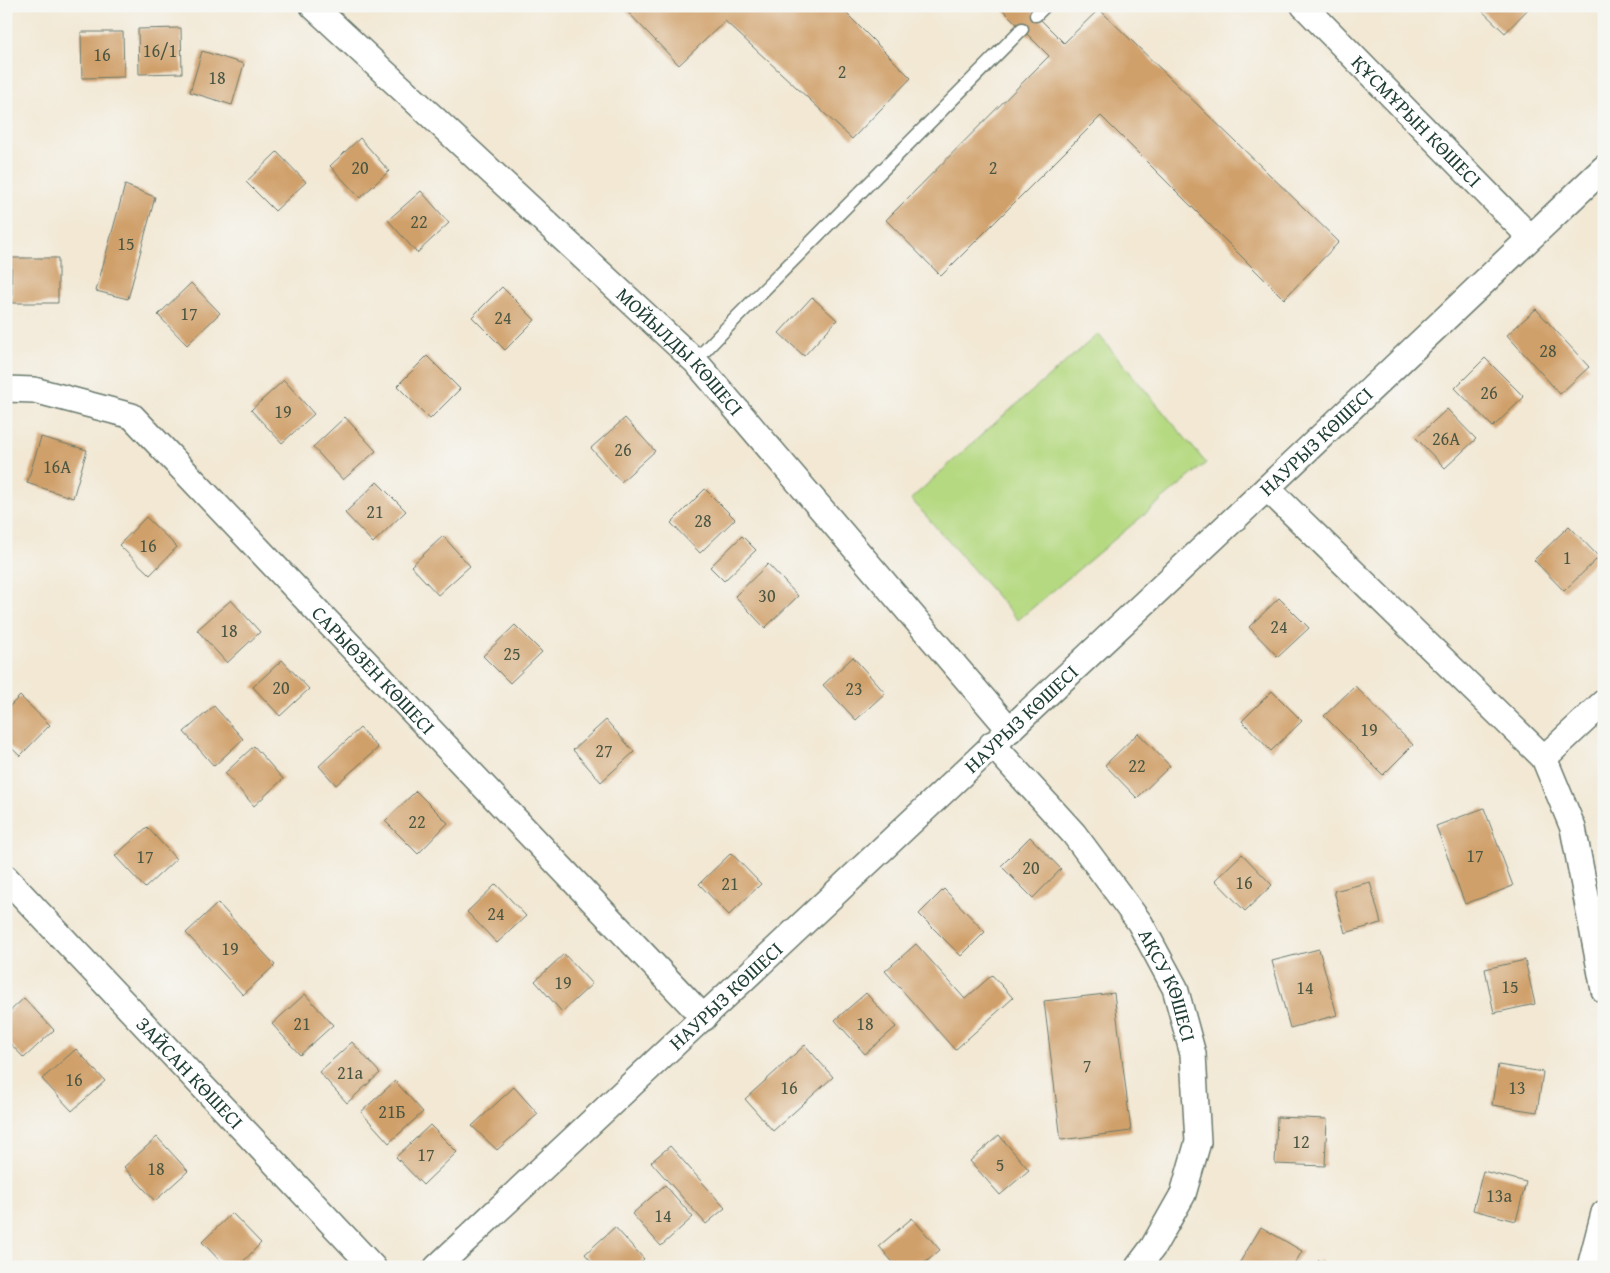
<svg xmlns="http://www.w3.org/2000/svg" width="1610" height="1273" font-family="'Gentium Book Plus',serif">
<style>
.green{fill:#b5d981;stroke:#6a8b5a}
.building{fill:#d0a06b}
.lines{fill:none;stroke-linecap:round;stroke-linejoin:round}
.service-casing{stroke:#69796c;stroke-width:15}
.minor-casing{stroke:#69796c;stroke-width:28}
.service{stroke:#fff;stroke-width:12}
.minor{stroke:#fff;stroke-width:25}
.labels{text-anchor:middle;stroke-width:4.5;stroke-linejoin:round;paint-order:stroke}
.number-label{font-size:18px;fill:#4b5642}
.street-label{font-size:20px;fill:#1f3d34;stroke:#f6f6f2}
</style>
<rect width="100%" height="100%" fill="#f6f6f2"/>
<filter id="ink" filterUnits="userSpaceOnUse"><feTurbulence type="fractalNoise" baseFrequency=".02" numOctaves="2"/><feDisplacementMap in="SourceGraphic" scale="10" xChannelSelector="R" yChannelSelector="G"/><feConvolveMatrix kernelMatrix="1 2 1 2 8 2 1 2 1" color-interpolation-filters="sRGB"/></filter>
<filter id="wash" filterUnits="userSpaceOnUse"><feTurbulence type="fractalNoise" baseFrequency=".0096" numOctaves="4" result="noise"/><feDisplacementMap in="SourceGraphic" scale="20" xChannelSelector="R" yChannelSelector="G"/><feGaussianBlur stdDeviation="1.12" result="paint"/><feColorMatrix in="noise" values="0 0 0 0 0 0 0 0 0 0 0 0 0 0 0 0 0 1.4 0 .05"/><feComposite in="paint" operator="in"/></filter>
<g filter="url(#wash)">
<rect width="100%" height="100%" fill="#f2e8d4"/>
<path class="green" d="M1098 334 1206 463 1018 620 911 499 987 430Z"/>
<g id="blocks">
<g class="building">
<path d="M622 6H839L911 78 852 139 725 21 679 65Z"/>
<path d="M999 6H1027L1064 43 1099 9 1339 242 1284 299 1101 116 941 276 886 220 1049 56Z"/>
<path d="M1477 6H1531L1505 33Z"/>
<path d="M181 28 182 73 139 74 138 29Z"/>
<path d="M81 32H123L124 77 82 78Z"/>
<path d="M202 51 244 64 232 105 190 92Z"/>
<path d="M360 138 389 171 360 198 330 166Z"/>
<path d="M277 152 306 182 275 211 246 182Z"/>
<path d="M125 185 155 197 128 299 96 291Z"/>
<path d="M421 191 449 223 417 253 388 220Z"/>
<path d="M11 258H58V303H12Z"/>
<path d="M191 283 220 313 187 345 158 315Z"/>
<path d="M502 287 535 320 505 350 472 317Z"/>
<path d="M812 297 837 320 804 356 779 333Z"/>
<path d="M1536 309 1589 367 1560 394 1507 335Z"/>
<path d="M427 356 460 389 430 419 397 386Z"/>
<path d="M1485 358 1524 397 1493 427 1455 388Z"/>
<path d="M284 380 314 414 282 443 251 410Z"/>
<path d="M1447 409 1476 439 1445 468 1416 438Z"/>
<path d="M345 417 376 451 343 480 313 447Z"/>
<path d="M625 418 655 451 621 482 591 448Z"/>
<path d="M41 437 87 450 73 498 27 483Z"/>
<path d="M377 482 406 511 373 543 345 513Z"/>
<path d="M705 489 735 519 700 553 671 523Z"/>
<path d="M146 517 177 547 150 575 119 545Z"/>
<path d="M1569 526 1599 557 1564 591 1534 560Z"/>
<path d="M443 536 470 566 438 595 411 566Z"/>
<path d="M742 536 756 550 724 581 710 567Z"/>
<path d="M768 564 798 596 765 628 735 596Z"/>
<path d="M1279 598 1309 628 1278 657 1249 627Z"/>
<path d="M231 600 260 632 227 663 197 630Z"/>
<path d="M515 625 542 652 510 683 483 656Z"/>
<path d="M853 657 885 693 856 720 823 685Z"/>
<path d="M282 660 309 689 280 716 253 687Z"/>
<path d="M1355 686 1413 745 1383 775 1324 716Z"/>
<path d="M1272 691 1302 721 1271 751 1242 721Z"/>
<path d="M20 696 50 725 20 756 6 743V710Z"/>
<path d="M214 706 243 739 214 766 184 732Z"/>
<path d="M606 720 634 752 601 782 573 750Z"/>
<path d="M360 728 378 748 336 785 319 766Z"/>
<path d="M1138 733 1170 766 1137 798 1105 765Z"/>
<path d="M254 746 283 779 254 806 225 773Z"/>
<path d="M416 791 448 823 418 854 385 821Z"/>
<path d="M1484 808 1513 886 1465 904 1436 826Z"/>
<path d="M147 827 176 859 145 888 115 856Z"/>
<path d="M1030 837 1061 869 1033 898 1001 866Z"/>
<path d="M731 853 761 884 729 915 699 884Z"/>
<path d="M1242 854 1272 885 1245 911 1215 880Z"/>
<path d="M1370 882 1381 923 1345 933 1334 891Z"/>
<path d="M496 884 526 916 497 943 467 912Z"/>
<path d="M944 889 985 932 961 956 919 914Z"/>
<path d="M218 903 275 965 243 995 186 933Z"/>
<path d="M916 944 965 999 992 975 1013 998 955 1050 885 971Z"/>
<path d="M1319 949 1337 1015 1290 1028 1272 961Z"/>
<path d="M564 954 592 984 562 1012 535 981Z"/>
<path d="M1525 960 1535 1004 1494 1013 1485 969Z"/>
<path d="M866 993 896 1027 865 1054 835 1020Z"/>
<path d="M1114 993 1131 1131 1061 1140 1044 1001Z"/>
<path d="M305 994 333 1025 300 1055 272 1024Z"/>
<path d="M24 998 54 1030 24 1058 6 1039V1015Z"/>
<path d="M352 1042 380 1073 347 1103 319 1072Z"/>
<path d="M805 1045 833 1077 773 1131 745 1099Z"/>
<path d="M76 1049 105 1081 72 1111 42 1079Z"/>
<path d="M1498 1065 1543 1072 1537 1112 1492 1105Z"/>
<path d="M395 1081 423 1112 389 1143 361 1112Z"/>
<path d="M514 1087 538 1114 497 1150 472 1126Z"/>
<path d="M1277 1117 1327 1119 1325 1166 1275 1164Z"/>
<path d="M430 1125 457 1152 423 1185 396 1157Z"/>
<path d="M999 1135 1029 1170 1000 1195 970 1161Z"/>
<path d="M157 1137 188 1171 155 1201 124 1167Z"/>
<path d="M670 1146 725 1208 706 1224 651 1162Z"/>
<path d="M1483 1171 1526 1182 1516 1221 1473 1210Z"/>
<path d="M665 1185 693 1217 661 1246 632 1214Z"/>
<path d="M232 1213 261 1243 238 1267H226L202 1242Z"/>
<path d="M912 1218 940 1250 920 1267H897L879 1246Z"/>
<path d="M615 1227 644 1259 635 1267H596L585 1254Z"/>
<path d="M1261 1227 1302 1251 1293 1267H1237Z"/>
<path d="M1319 1260 1329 1267H1315Z"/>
</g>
</g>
</g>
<g filter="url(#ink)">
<use href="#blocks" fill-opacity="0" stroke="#69796c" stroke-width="1"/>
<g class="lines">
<defs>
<g id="service">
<path d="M1036 15 1045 6"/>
<path d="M695 361 737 317 1022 29"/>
</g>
<g id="minor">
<path id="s1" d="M313 6 695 361 1010 730"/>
<path id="s2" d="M1304 6 1530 237"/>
<path id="s3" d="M6 389 34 390 132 416 704 1018"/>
<path d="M1267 488 1544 758 1573 828 1604 990"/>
<path id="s4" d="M992 744 1074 834 1140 923 1175 988 1193 1054 1198 1142 1183 1194 1153 1247 1138 1267"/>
<path d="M1544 758 1604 702"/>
<path id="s5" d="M6 878 373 1267"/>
<path id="s6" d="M437 1267 1267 488 1604 168"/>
<path d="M1590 1267 1604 1213"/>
</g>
</defs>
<use href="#service" class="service-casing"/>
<use href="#minor" class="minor-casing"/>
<use href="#service" class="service"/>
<use href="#minor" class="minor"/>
</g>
</g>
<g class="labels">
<g class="number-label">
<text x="160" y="57">16/1</text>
<text x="102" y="61">16</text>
<text x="842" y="78">2</text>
<text x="217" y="84">18</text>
<text x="360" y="174">20</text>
<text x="993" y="174">2</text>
<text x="419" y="228">22</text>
<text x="126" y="250">15</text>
<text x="189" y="320">17</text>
<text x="503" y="324">24</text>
<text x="1548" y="357">28</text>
<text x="1489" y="399">26</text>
<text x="283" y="418">19</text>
<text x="1446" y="445">26А</text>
<text x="623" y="456">26</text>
<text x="57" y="473">16А</text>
<text x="375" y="518">21</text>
<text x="703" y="527">28</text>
<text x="148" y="552">16</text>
<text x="1567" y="564">1</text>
<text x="767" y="602">30</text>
<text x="1279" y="633">24</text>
<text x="229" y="637">18</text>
<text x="512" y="660">25</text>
<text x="281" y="694">20</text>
<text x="854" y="695">23</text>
<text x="1369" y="736">19</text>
<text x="604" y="757">27</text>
<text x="1137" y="772">22</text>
<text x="417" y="828">22</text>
<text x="1475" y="862">17</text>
<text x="145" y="863">17</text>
<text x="1031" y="874">20</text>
<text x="1244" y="889">16</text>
<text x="730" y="890">21</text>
<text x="496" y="920">24</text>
<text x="230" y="955">19</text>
<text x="563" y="989">19</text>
<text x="1510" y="993">15</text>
<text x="1305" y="994">14</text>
<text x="302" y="1030">21</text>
<text x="865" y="1030">18</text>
<text x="1087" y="1072">7</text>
<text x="350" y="1079">21а</text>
<text x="74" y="1086">16</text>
<text x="789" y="1094">16</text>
<text x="1517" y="1094">13</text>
<text x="392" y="1118">21Б</text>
<text x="1301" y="1148">12</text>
<text x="426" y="1161">17</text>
<text x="1000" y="1171">5</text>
<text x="156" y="1175">18</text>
<text x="1499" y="1202">13а</text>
<text x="663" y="1222">14</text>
</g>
<g class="street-label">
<text dy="7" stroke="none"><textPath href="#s2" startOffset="161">ҚҰСМҰРЫН КӨШЕСІ</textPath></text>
<text dy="7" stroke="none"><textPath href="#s1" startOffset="504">МОЙЫЛДЫ КӨШЕСІ</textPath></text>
<text dy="7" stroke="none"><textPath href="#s6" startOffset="1206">НАУРЫЗ КӨШЕСІ</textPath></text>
<text dy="7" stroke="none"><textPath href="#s3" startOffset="480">САРЫӨЗЕН КӨШЕСІ</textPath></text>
<text dy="7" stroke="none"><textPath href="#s6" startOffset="801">НАУРЫЗ КӨШЕСІ</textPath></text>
<text dy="7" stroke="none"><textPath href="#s4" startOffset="301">АҚСУ КӨШЕСІ</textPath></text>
<text dy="7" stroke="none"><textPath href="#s6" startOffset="396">НАУРЫЗ КӨШЕСІ</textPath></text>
<text dy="7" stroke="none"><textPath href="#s5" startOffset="268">ЗАЙСАН КӨШЕСІ</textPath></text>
</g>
</g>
<rect width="1610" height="1273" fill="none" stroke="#f6f6f2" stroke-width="25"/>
</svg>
